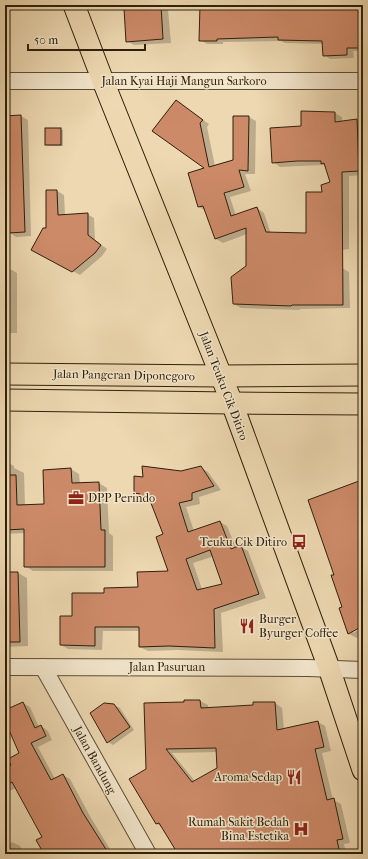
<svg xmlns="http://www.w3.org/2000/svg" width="368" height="859" font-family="'IM FELL French Canon',serif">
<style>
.shadow{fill:#0003;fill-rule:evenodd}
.building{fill:#cd8a69;stroke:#2f200a;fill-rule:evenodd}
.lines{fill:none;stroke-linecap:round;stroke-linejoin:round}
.minor-casing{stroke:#5e4e34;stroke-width:18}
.major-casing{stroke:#2f200a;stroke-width:23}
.minor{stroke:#f3e6cc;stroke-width:16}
.major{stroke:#edd8b1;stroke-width:21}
.labels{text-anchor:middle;stroke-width:3;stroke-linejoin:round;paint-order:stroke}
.street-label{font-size:12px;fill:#2f200a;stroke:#f3e6cc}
.poi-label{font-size:12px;fill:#2f200a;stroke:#f3e6cc;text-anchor:end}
</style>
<rect width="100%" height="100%" fill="#edd8b1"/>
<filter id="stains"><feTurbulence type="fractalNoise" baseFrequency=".005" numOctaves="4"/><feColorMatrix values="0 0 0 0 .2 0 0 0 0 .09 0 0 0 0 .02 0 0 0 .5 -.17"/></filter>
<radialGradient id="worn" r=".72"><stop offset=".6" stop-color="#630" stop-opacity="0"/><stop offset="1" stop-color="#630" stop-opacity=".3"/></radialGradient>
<g class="shadow">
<path d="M111 5H121L116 7Z"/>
<path d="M201 5 363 6V51H353L354 58 330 59 324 55 323 44 285 43 281 41 223 42V44H207L200 40Z"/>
<path d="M161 6 168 10 171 43 134 45 127 41Z"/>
<path d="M183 106 209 124 207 127 215 166 234 161 249 117 256 121 255 174H245L251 191 230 197 236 216 257 208 264 213 271 234H307L323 193 332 183 327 167 323 165 280 167 273 162 302 127 335 113 342 117V122L363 119V175L349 176V249L288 257 342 268 349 272 350 308 300 309 299 310 241 308 234 304 247 267V234L223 243 216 239 206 211 199 207 206 169Z"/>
<path d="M21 116 28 120 31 236 16 237 10 233 9 229H5V117Z"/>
<path d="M60 129 63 130V146H49L46 145Z"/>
<path d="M57 191 64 195 65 215 87 214 94 218 95 240 107 249 102 256 80 275 32 249 47 229Z"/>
<path d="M5 270H12L17 273V333H5Z"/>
<path d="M5 461 14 466V468L24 473 25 506 45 505 71 469 79 474 80 484 99 483 107 488 109 533 113 536V571H33L25 566V533L5 534Z"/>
<path d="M200 467 208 472 221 490 199 497 200 504 186 507 194 531 220 522 227 526 236 548 241 547 248 551 266 598 221 613 223 652 178 650 148 651 140 647V631H103L102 650 68 649 61 645 72 617 105 594 139 588 170 572 164 535 152 503H148L141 499V496L135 493 144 478 181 472ZM214 556 224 584 202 589 193 563Z"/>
<path d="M359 483 363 485V645L359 637 357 638 349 634 340 609 343 608 335 575ZM359 627 360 629 353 633V630Z"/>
<path d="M5 573H18L27 578 28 646 5 647Z"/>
<path d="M185 701H200L208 705V709L275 703 282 708 284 730 318 722 325 726 331 751 322 753 333 800 341 804 350 843 344 844 346 854H179L162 827 157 824 147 769ZM217 752 218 769 195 781 172 753Z"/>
<path d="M23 703 30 707 39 727 41 726 48 731 52 740 38 747 55 779 63 775 70 779 91 818 113 854H52L16 788 5 793V770L13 766 20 753 10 730 5 732V705L9 709Z"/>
<path d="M114 705 120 708 134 730 113 745 108 742Z"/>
<path d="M12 842 20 846 25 854H5V847Z"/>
</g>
<g class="building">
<path d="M161 5 163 39 126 42 124 8Z"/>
<path d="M200 5H363V48H347V55L323 56 322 41 278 40V37L217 39V41H199Z"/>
<path d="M176 100 203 120 200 123 209 167 233 160V116H249L248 171 239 170 244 187 224 193 231 216 257 207 266 232 306 233V192H322L321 185 330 182 324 163 321 164V161H297L272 163 270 128 301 126V111L335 112V122L357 119 359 171 342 172 343 305H292L291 306 233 304 231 277 246 266V228L215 239 203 206 198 207 188 173 204 168 152 131Z"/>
<path d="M21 115 25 232 8 233V225H5V116Z"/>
<rect x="45" y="128" width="16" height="17"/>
<path d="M46 190H57L58 215 88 213V235L101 245 95 253 72 272 31 250 43 228H46Z"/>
<path d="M142 466 181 471 201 466 214 486 192 493V500L179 503 188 532 220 521 231 549 241 545 259 594 214 609 215 648 169 646 139 647V627H95V646L60 645V616H72V593H104V588L138 587 137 572 168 571 156 537 163 534 149 498 140 500V494L134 493V476L143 477ZM210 550 222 584 197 590 186 559Z"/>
<path d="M71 468 72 483 99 482 101 530H105V567H24V529L5 530V475H16L17 505 44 504 43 470Z"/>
<path d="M359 481 363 487V626L348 634 339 608 342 607 331 575H334L308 500Z"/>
<path d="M5 572H18L20 642H5Z"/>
<path d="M184 700H200L201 708 253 705V702H275L277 730 318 721 324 747 315 749 327 800 334 798 343 839 337 840 340 854H178L159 823 156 824 129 779 146 769 144 703 184 702ZM216 748 217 768 192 782 166 749Z"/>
<path d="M23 702 35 728 41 725 46 736 31 743 51 780 63 774 83 813 109 854H44L36 840 42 837 12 782 5 786V769L11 765 8 759 19 753 5 721V710Z"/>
<path d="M104 703 114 704 130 727 107 743 90 713Z"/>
</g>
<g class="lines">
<defs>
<g id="minor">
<path d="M5 81H363"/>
<path d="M5 667 308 668 363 670"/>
<path d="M43 667 148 854"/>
</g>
<g id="major">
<path d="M74 5 103 81 232 403 329 668 363 770"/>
<path d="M5 374 221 376 363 375"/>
<path d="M5 400 232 403 363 404"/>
</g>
</defs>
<use href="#minor" class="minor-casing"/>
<use href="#major" class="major-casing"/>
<use href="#minor" class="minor"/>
<use href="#major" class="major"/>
</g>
<defs>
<symbol id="office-bare" viewBox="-9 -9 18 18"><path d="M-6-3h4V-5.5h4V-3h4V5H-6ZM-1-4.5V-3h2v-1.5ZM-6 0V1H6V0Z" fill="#8f2418" stroke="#f3e6cc" stroke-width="2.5" paint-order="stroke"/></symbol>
<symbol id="bus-bare" viewBox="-9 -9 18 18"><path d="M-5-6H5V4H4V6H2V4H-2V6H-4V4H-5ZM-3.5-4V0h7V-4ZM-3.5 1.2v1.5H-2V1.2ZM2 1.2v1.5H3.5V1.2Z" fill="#8f2418" stroke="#f3e6cc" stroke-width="2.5" paint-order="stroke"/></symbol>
<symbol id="restaurant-bare" viewBox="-9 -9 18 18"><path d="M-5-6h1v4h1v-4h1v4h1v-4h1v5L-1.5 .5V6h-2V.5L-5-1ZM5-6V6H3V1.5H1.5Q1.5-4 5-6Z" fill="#8f2418" stroke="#f3e6cc" stroke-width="2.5" paint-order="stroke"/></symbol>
<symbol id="hospital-bare" viewBox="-9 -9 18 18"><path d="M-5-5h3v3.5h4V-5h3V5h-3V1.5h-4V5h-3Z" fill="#8f2418" stroke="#f3e6cc" stroke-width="2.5" paint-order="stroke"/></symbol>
</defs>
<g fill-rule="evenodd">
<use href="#office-bare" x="65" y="487" width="22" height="22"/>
<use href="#bus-bare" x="288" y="531" width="22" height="22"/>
<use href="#restaurant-bare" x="236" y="615" width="22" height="22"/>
<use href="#restaurant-bare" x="283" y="766" width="22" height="22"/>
<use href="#hospital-bare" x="290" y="818" width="22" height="22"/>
</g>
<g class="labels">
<g class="street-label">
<text x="184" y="85">Jalan Kyai Haji Mangun Sarkoro</text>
<text transform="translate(124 375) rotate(1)" y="4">Jalan Pangeran Diponegoro</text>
<text transform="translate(224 386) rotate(69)" y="4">Jalan Teuku Cik Ditiro</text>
<text x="167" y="671">Jalan Pasuruan</text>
<text transform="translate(95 760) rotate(61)" y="4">Jalan Bandung</text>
</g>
<g class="poi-label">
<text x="88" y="502" text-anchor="start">DPP Perindo</text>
<text x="287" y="546">Teuku Cik Ditiro</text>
<text x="259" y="623" text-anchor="start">Burger<tspan x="259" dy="14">Byurger Coffee</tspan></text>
<text x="282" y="781">Aroma Sedap</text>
<text x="289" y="826">Rumah Sakit Bedah<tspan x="289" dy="14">Bina Estetika</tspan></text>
</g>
</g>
<rect width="368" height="859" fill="none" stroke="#edd8b1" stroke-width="20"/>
<rect x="6" y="6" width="356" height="847" fill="none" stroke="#2f200a" stroke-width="2"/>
<rect x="10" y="10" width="348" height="839" fill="none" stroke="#2f200a"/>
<path d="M28 44v6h117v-6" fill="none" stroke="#2f200a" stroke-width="2"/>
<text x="34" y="44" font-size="12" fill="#2f200a" stroke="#f3e6cc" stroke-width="3" paint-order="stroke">50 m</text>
<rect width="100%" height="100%" filter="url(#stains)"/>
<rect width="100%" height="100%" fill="url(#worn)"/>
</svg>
